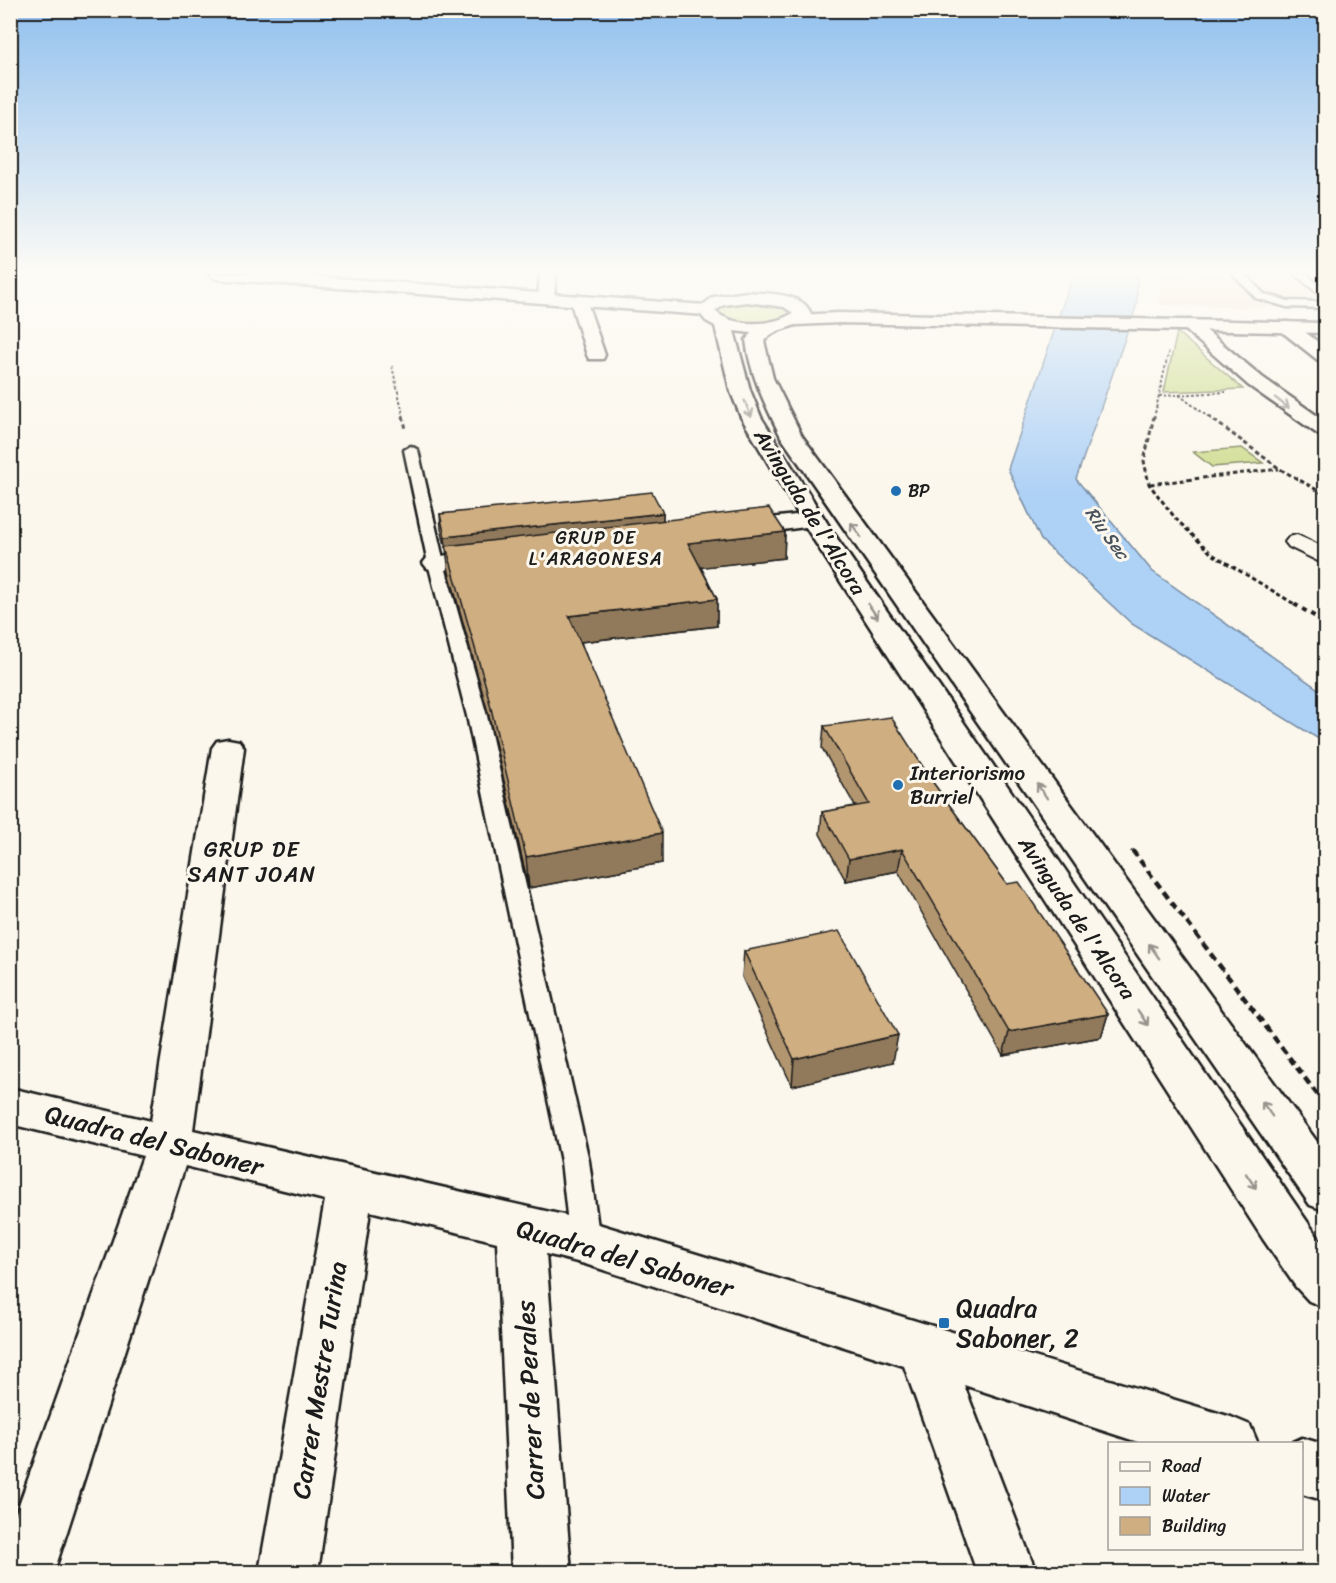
<svg xmlns="http://www.w3.org/2000/svg" width="1336" height="1583" font-family="Sriracha,sans-serif">
<style>
.built{fill:#eee1cc}
.green{fill:#cedc8f;stroke:#757c56;stroke-width:1.5}
.water{fill:#aed1f6;stroke:#74899f;stroke-width:1.5}
.lines{fill:none;stroke-linecap:round;stroke-linejoin:round}
.service-casing{stroke:#1c1c1c;stroke-width:5}
.pedestrian-casing{stroke:#1c1c1c;stroke-width:4}
.minor-casing{stroke:#1c1c1c;stroke-width:5}
.tertiary-casing{stroke:#1c1c1c;stroke-width:5}
.secondary-casing{stroke:#1c1c1c;stroke-width:5}
.path-far3{stroke:#1c1c1c;stroke-width:2;stroke-dasharray:3 2;stroke-linecap:butt}
.path-far2{stroke:#1c1c1c;stroke-width:3;stroke-dasharray:4.5 3;stroke-linecap:butt}
.path-far1{stroke:#1c1c1c;stroke-width:4;stroke-dasharray:5 4.5;stroke-linecap:butt}
.path{stroke:#1c1c1c;stroke-width:4.5;stroke-dasharray:8 5;stroke-linecap:butt}
.service{fill:#fbf7ec;fill-rule:evenodd}
.pedestrian{fill:#fbf7ec;fill-rule:evenodd}
.minor{fill:#fbf7ec;fill-rule:evenodd}
.tertiary{fill:#fbf7ec;fill-rule:evenodd}
.secondary{fill:#fbf7ec;fill-rule:evenodd}
.wall{fill:#b29670;stroke:#1c1c1c;stroke-width:1.5}
.shaded-wall{fill:#917a5b;stroke:#1c1c1c;stroke-width:1.5}
.building{fill:#cfae82;stroke:#1c1c1c;stroke-width:1.5}
.oneway{stroke:#97948e}
.poi-dot{fill:#1f6fb2;stroke:#fbf7ec;stroke-width:2}
.labels{text-anchor:middle;stroke-width:6;stroke-linejoin:round;paint-order:stroke}
.far-poi-label{font-size:18px;fill:#1c1c1c;stroke:#fbf7ec;text-anchor:start}
.far-water-label{font-size:18px;font-style:italic;fill:#48525d;stroke:#fbf7ec}
.far-neighbourhood-label{font-size:18px;letter-spacing:1.5px;fill:#1c1c1c;stroke:#fbf7ec}
.street-label{font-size:21px;fill:#1c1c1c;stroke:#fbf7ec}
.poi-label{font-size:21px;fill:#1c1c1c;stroke:#fbf7ec;text-anchor:start}
.neighbourhood-label{font-size:22px;letter-spacing:1.5px;fill:#1c1c1c;stroke:#fbf7ec}
.near-street-label{font-size:26px;fill:#1c1c1c;stroke:#fbf7ec}
.near-poi-label{font-size:26px;fill:#1c1c1c;stroke:#fbf7ec;text-anchor:start}
</style>
<rect width="100%" height="100%" fill="#fbf7ec"/>
<filter id="ink" filterUnits="userSpaceOnUse"><feTurbulence type="fractalNoise" baseFrequency=".0167" numOctaves="2"/><feDisplacementMap in="SourceGraphic" scale="12" xChannelSelector="R" yChannelSelector="G"/><feConvolveMatrix kernelMatrix="1 2 1 2 8 2 1 2 1" color-interpolation-filters="sRGB"/></filter>
<g filter="url(#ink)">
<path class="built" d="M1161 274H1325V309L1159 305Z"/>
<g class="green">
<path d="M742 301 783 306 791 313C779 328 728 327 717 312L724 305Z"/>
<path d="M1177 332 1243 389 1164 392Z"/>
<path d="M1242 448 1263 463 1212 467 1193 452Z"/>
</g>
<path class="water" d="M1073 274H1137V304L1076 479 1152 571 1325 694V743L1132 624 1041 540 1008 469Z"/>
<g class="lines">
<defs>
<g id="service">
<path d="M1233 274H1244L1264 294 1288 301 1326 302V308L1287 307 1256 298Z"/>
<path d="M1295 274H1306L1326 291V300Z"/>
<path d="M411 446 418 450 444 563 487 716 589 1161 600 1242 596 1252 585 1256 574 1252 570 1242 561 1161 467 716 428 563 404 450Z"/>
</g>
<path id="pedestrian" d="M1297 535 1326 548V565L1289 547 1285 542 1289 537Z"/>
<g id="minor">
<path d="M540 274H556L554 298 552 302 546 303 538 298Z"/>
<path d="M578 295 586 300 605 355 603 359H589L587 355 570 300Z"/>
<path d="M1189 320 1195 321 1262 377 1326 422V437L1319 435 1248 385 1180 325 1183 321Z"/>
<path d="M1287 322 1293 323 1326 348V362L1319 361 1281 331 1278 327 1281 323Z"/>
<path d="M813 513 821 515 825 520 821 525 736 536 727 534 724 529 727 524 736 522Z"/>
<path d="M491 549 500 552 504 557 500 562 436 571 427 568 423 563 427 558Z"/>
<path d="M228 739 239 741 244 748 193 1130 585 1220 1231 1417 1250 1425 1258 1444H1144L964 1385 1036 1572H977L904 1366 585 1264 546 1254 571 1572H512L497 1242 370 1211 318 1572H259L325 1200 185 1166 54 1572H10V1530L143 1156 10 1124V1088L151 1121 212 748 217 741Z"/>
<path d="M1302 1438 1326 1445V1501L1302 1494V1444H1289Z"/>
</g>
<g id="tertiary">
<path d="M208 274H279L705 305 711 306 713 310 711 314 705 315 216 279Z"/>
<path d="M839 313 1326 323V333L839 323 797 325 791 324 788 320 791 316 797 315Z"/>
</g>
<path id="secondary" d="M747 292C767 294 803 292 811 314 798 330 776 326 764 341L773 378 802 436 1326 1154V1211L1310 1205 781 437C766 406 750 375 746 340L751 333 734 331 750 390 761 417 834 534 1326 1249V1308L1309 1301 1296 1287 1263 1239 810 534 741 417 730 390 715 326 706 321 697 310 713 297ZM747 302 784 307 793 313C774 326 733 328 715 311L724 305Z"/>
</defs>
<use href="#service" class="service-casing"/>
<use href="#pedestrian" class="pedestrian-casing"/>
<use href="#minor" class="minor-casing"/>
<use href="#tertiary" class="tertiary-casing"/>
<use href="#secondary" class="secondary-casing"/>
<g class="path-far3">
<path d="M392 366 404 418"/>
<path d="M1179 395 1210 418"/>
<path d="M1159 396 1226 392"/>
<path d="M1154 418 1169 350"/>
</g>
<g class="path-far2">
<path d="M403 416 406 429"/>
<path d="M1154 416 1144 461 1149 484 1176 519 1212 554 1296 605"/>
<path d="M1208 416 1280 469 1326 495"/>
<path d="M1150 484 1279 469"/>
</g>
<path class="path-far1" d="M1294 604 1326 623"/>
<path class="path" d="M1132 850 1326 1106"/>
<use href="#service" class="service"/>
<use href="#pedestrian" class="pedestrian"/>
<use href="#minor" class="minor"/>
<use href="#tertiary" class="tertiary"/>
<use href="#secondary" class="secondary"/>
</g>
<g class="wall">
<path d="M663 513V521L785 532 784 558 701 567 717 599V626L581 642 662 863 529 888 489 716 449 572 446 549 441 529 440 514Z"/>
<path d="M824 726 934 784 1007 884 1108 1014 1101 1037 1003 1055 898 871 846 881 820 834 822 812 855 806 822 748Z"/>
<path d="M744 951 893 1062 792 1086 742 977Z"/>
</g>
<g class="shaded-wall">
<path d="M663 513V527L446 548 445 537Z"/>
<path d="M785 532 784 558 688 569V543Z"/>
<path d="M717 599V626L571 643 569 616Z"/>
<path d="M662 833V863L529 888 526 857Z"/>
<path d="M902 849 898 871 846 881 849 859Z"/>
<path d="M1108 1014 1101 1037 1003 1055 1009 1032Z"/>
<path d="M898 1035 893 1062 792 1086 794 1059Z"/>
</g>
<g class="building">
<path d="M652 492 663 513 445 537 440 514Z"/>
<path d="M769 508 785 532 688 543 717 599 569 616 662 833 526 857 486 687 446 546Z"/>
<path d="M891 717 934 784 1007 884 1019 882 1108 1014 1009 1032 902 849 849 859 822 812 869 804 824 726Z"/>
<path d="M839 931 898 1035 794 1059 744 951Z"/>
</g>
<defs><path id="oneway-shaft" d="M-6 0H5M1.5-3L5.5 0L1.5 3" fill="none" stroke-width="1.6" stroke-linecap="round" stroke-linejoin="round" transform="scale(1.5)"/></defs>
<g class="oneway">
<use href="#oneway-shaft" transform="translate(1282 403) rotate(38)"/>
<use href="#oneway-shaft" transform="translate(748 409) rotate(68)"/>
<use href="#oneway-shaft" transform="translate(856 530) rotate(-125)"/>
<use href="#oneway-shaft" transform="translate(873 611) rotate(56)"/>
<use href="#oneway-shaft" transform="translate(1042 791) rotate(-125)"/>
<use href="#oneway-shaft" transform="translate(1154 951) rotate(-125)"/>
<use href="#oneway-shaft" transform="translate(1143 1018) rotate(56)"/>
<use href="#oneway-shaft" transform="translate(1267 1109) rotate(-125)"/>
<use href="#oneway-shaft" transform="translate(1251 1181) rotate(56)"/>
</g>
</g>
<linearGradient id="sky" x2="0" y2="1"><stop stop-color="#91c0ee"/><stop offset="0.55" stop-color="#fdfbf6"/><stop offset="1" stop-color="#fdfbf6" stop-opacity="0"/></linearGradient>
<rect width="1336" height="495" fill="url(#sky)"/>
<g class="poi-dot">
<circle cx="896" cy="491" r="6"/>
<circle cx="898" cy="785" r="6"/>
<rect x="938" y="1317" width="12" height="12" rx="3"/>
</g>
<g class="labels">
<g class="far-poi-label">
<text x="908" y="497">BP</text>
</g>
<g class="far-water-label">
<text transform="translate(1107 533) rotate(54)" y="6">Riu Sec</text>
</g>
<g class="far-neighbourhood-label">
<text x="596" y="544">GRUP DE<tspan x="596" dy="21">L'ARAGONESA</tspan></text>
</g>
<g class="street-label">
<text transform="translate(810 512) rotate(58)" y="7">Avinguda de l'Alcora</text>
<text transform="translate(1077 918) rotate(56)" y="7">Avinguda de l'Alcora</text>
</g>
<g class="poi-label">
<text x="910" y="780">Interiorismo<tspan x="910" dy="24">Burriel</tspan></text>
</g>
<g class="neighbourhood-label">
<text x="252" y="857">GRUP DE<tspan x="252" dy="25">SANT JOAN</tspan></text>
</g>
<g class="near-street-label">
<text transform="translate(154 1140) rotate(14)" y="9">Quadra del Saboner</text>
<text transform="translate(625 1258) rotate(16)" y="9">Quadra del Saboner</text>
<text transform="translate(319 1380) rotate(-81)" y="9">Carrer Mestre Turina</text>
<text transform="translate(530 1400) rotate(-93)" y="9">Carrer de Perales</text>
</g>
<g class="near-poi-label">
<text x="956" y="1317">Quadra<tspan x="956" dy="30">Saboner, 2</tspan></text>
</g>
</g>
<rect width="1336" height="1583" fill="none" stroke="#fbf7ec" stroke-width="36"/>
<rect x="18" y="18" width="1300" height="1547" fill="none" stroke="#1c1c1c" stroke-width="2" filter="url(#ink)"/>
<rect x="1108" y="1442" width="195" height="108" fill="#fbf7ec" stroke="#a29f99" stroke-width="1.5"/>
<rect x="1120" y="1462" width="30" height="9" fill="#fbf7ec" stroke="#a29f99" stroke-width="1.5"/>
<text x="1162" y="1472" font-size="18" fill="#1c1c1c">Road</text>
<rect x="1120" y="1487" width="30" height="18" fill="#aed1f6" stroke="#a29f99" stroke-width="1.5"/>
<text x="1162" y="1502" font-size="18" fill="#1c1c1c">Water</text>
<rect x="1120" y="1517" width="30" height="18" fill="#cfae82" stroke="#a29f99" stroke-width="1.5"/>
<text x="1162" y="1532" font-size="18" fill="#1c1c1c">Building</text>
</svg>
